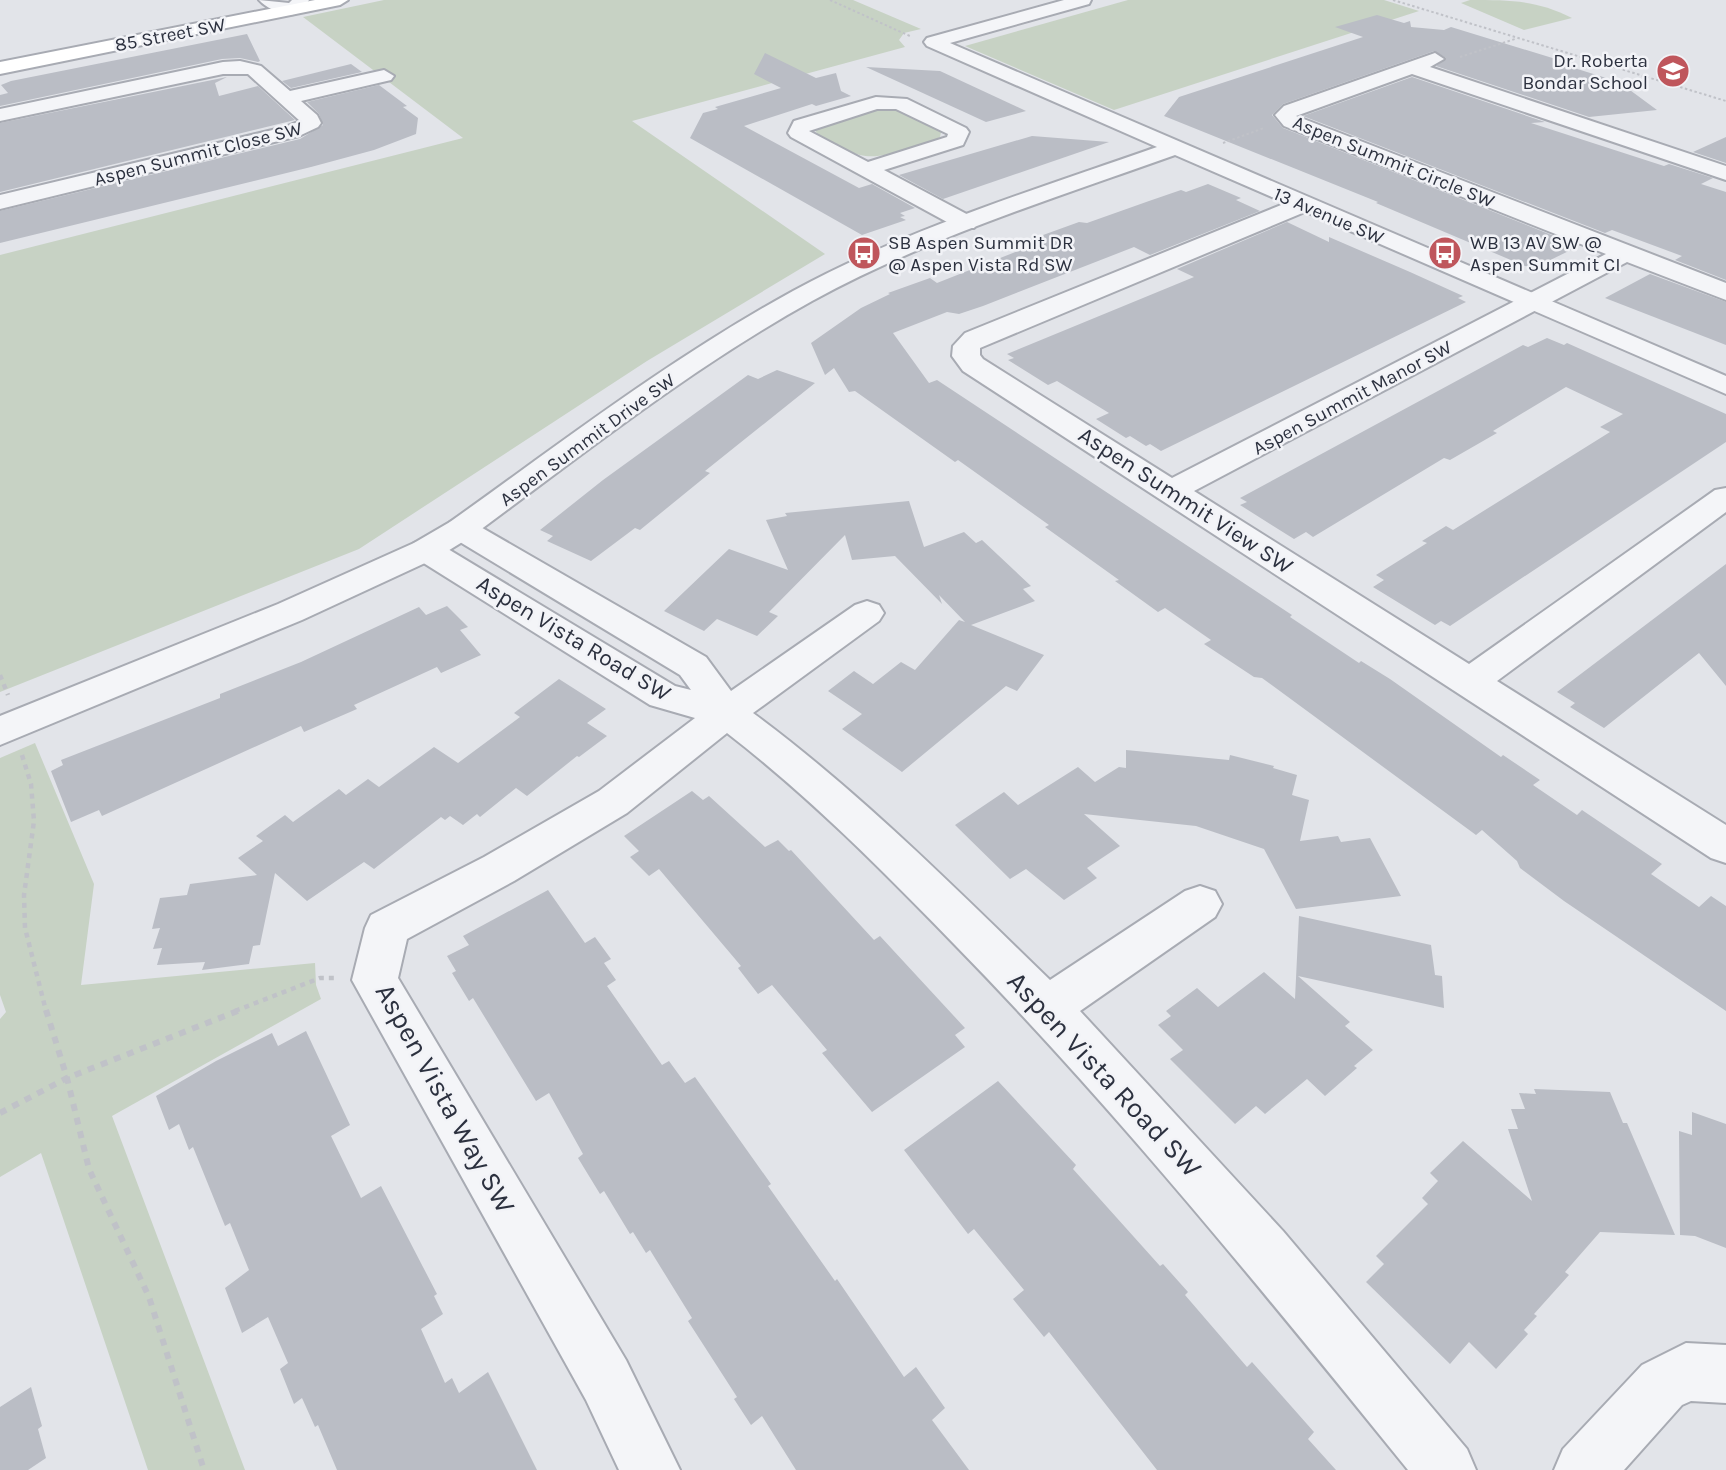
<svg xmlns="http://www.w3.org/2000/svg" width="1726" height="1470" font-family="Karla,sans-serif">
<style>
.green{fill:#c7d2c4}
.building{fill:#babdc5}
.lines{fill:none;stroke-linecap:round;stroke-linejoin:round}
.minor-casing{stroke:#a8abb3;stroke-width:4}
.tertiary-casing{stroke:#a8abb3;stroke-width:4}
.secondary-casing{stroke:#a8abb3;stroke-width:4}
.path-far2{stroke:#c0c2c8;stroke-width:2;stroke-dasharray:2.5 2.5;stroke-linecap:butt}
.path-far1{stroke:#c0c2c8;stroke-width:4.5;stroke-dasharray:5 5;stroke-linecap:butt}
.path{stroke:#c0c2c8;stroke-width:6;stroke-dasharray:7 7;stroke-linecap:butt}
.minor{fill:#f4f5f8;fill-rule:evenodd}
.tertiary{fill:#f4f5f8;fill-rule:evenodd}
.secondary{fill:#fff;fill-rule:evenodd}
.labels{text-anchor:middle;stroke-width:5;stroke-linejoin:round;paint-order:stroke}
.far-street-label{font-size:19px;fill:#2c313f;stroke:#f2f3f7}
.far-poi-label{font-size:19px;fill:#2c313f;stroke:#f2f3f7;text-anchor:start}
.street-label{font-size:23px;fill:#2c313f;stroke:#f2f3f7}
.near-street-label{font-size:28px;fill:#2c313f;stroke:#f2f3f7}
</style>
<rect width="100%" height="100%" fill="#e2e4e9"/>
<g class="green">
<path d="M384 0H853L921 29 904 33 899 40 905 47 632 121 825 254 647 361 359 549 0 692V255L463 138 303 17Z"/>
<path d="M1128 0H1384L1419 11 1114 110 965 46Z"/>
<path d="M1470 0C1510 0 1537 0 1572 18L1524 30 1461 3Z"/>
<path d="M877 109 900 111 936 128 941 132 940 137C932 143 920 145 910 148 864 163 859 157 818 135L815 130 828 123Z"/>
<path d="M35 743 94 884 81 985 315 963 316 985 321 999 112 1116 245 1470H148L41 1153 0 1177V1019L6 1012 0 995V758Z"/>
</g>
<g class="building">
<path d="M1377 15 1404 23 1410 21 1411 27 1444 30 1451 27 1559 60 1555 62 1619 82 1657 110 1589 117 1436 66 1446 58 1434 51 1283 104 1272 115 1283 128 1579 246 1534 268 1525 266 1376 203 1378 202 1164 116 1179 97 1363 37 1335 27Z"/>
<path d="M247 34 260 61 258 62 240 58 222 59 0 106V95L8 93 1 85 11 81Z"/>
<path d="M765 53 816 78 836 73 841 91 851 96 816 106 812 104 744 126 859 188 872 184 915 208 900 213 905 216 900 217 906 220 862 235 690 138 703 113 718 109 715 107 781 88 754 74Z"/>
<path d="M351 64 362 72 291 88 282 81Z"/>
<path d="M866 67 940 71 1026 111 986 122Z"/>
<path d="M227 77 215 83 219 96 258 86 295 120 0 192V123Z"/>
<path d="M1412 77 1545 122 1531 123 1664 166 1669 164 1713 178 1701 184 1726 192V280L1675 260 1682 256 1612 230 1605 233 1303 116Z"/>
<path d="M379 85 407 106 403 107 418 118 416 134 374 150 311 167 0 243V211L300 139 323 125 319 114 307 102Z"/>
<path d="M1032 136 1109 142 943 199 899 175Z"/>
<path d="M1726 137V163L1693 152Z"/>
<path d="M1208 184 1241 198 1236 200 1260 211 1150 255 1134 247 983 306 959 314 947 312 893 333 929 383 937 380 1292 615 1290 617 1359 663 1361 661 1390 679 1501 757 1503 755 1540 780 1533 785 1577 815 1582 810 1662 864 1651 874 1699 907 1711 896 1726 906V1011L1564 901 1520 868 1517 861 1482 830 1476 835 1262 678 1254 677 1204 644 1211 640 1165 608 1158 612 1115 581 1119 580 1045 527 1049 525 958 460 955 462 855 391 849 392 834 368 825 375 811 343 861 308 890 294 888 293 930 278 937 283 1028 247 1021 243 1079 222 1087 223 1149 201 1181 190 1186 192Z"/>
<path d="M1287 222 1329 242V237L1410 272 1463 296 1458 298 1466 302 1161 451 1150 444 1146 446 1130 436 1126 438 1096 419 1109 413 1057 381 1048 385 1008 360 1014 358 1007 354 1194 277 1177 269Z"/>
<path d="M1650 274 1726 302V345L1605 298Z"/>
<path d="M1547 338 1564 345 1567 343 1726 414V442L1450 626 1441 621 1435 625 1373 587 1384 580 1376 575 1427 543 1422 541 1446 526 1453 530 1610 432 1600 427 1623 414 1566 387 1493 431 1497 433 1450 460 1444 458 1313 537 1306 532 1294 539 1240 505 1247 502 1240 498 1523 345 1528 347Z"/>
<path d="M777 370 815 383 705 471 710 473 640 530 635 528 591 561 547 541 553 536 540 530 603 480 748 375 758 379Z"/>
<path d="M909 501 924 547 964 532 976 543 982 540 1031 586 1023 589 1035 601 971 625 1044 655 1017 691 1006 686 902 772 842 729 862 714 828 691 854 671 873 684 901 662 915 670 959 620 965 622 939 595 942 604 895 556 852 560 845 535 769 612 778 616 757 636 717 619 704 631 664 611 729 549 788 570 766 520 787 516 785 513Z"/>
<path d="M1726 564V686L1699 653 1604 728 1570 707 1575 703 1557 692Z"/>
<path d="M447 606 468 627 460 630 481 655 441 673 437 667 354 705 357 709 304 732 301 726 102 816 99 810 71 822 51 771 63 765 61 760 220 698V694L301 662 419 607 426 615Z"/>
<path d="M559 679 606 709 587 723 607 736 579 757 577 756 527 796 516 788 480 817 477 814 463 825 450 816 445 820 441 817 374 869 364 862 307 901 275 873 260 945 253 946 249 964 202 970 205 962 157 965 162 948 153 949 160 928 152 929 160 898 187 895 190 884 257 875 238 858 263 841 256 836 285 815 293 822 339 789 346 795 368 779 379 787 434 747 458 763 520 717 514 713Z"/>
<path d="M1126 750 1229 760 1230 755 1274 766 1273 768 1297 775 1292 795 1309 800 1300 841 1338 836 1341 842 1370 838 1401 896 1296 909 1264 849 1196 826 1084 814 1120 846 1087 868 1097 878 1064 900 1026 869 1010 879 955 825 1004 792 1018 805 1078 767 1095 782 1119 767 1126 768Z"/>
<path d="M692 791 703 800 709 796 765 847 778 840 789 851 791 850 874 940 880 936 965 1028 955 1035 965 1047 872 1112 822 1053 827 1050 772 985 758 994 738 968 741 966 659 869 649 876 630 857 639 851 624 836Z"/>
<path d="M548 890 585 943 595 937 611 959 604 963 616 980 607 986 662 1065 669 1061 685 1083 695 1077 771 1184 768 1186 835 1281 837 1279 904 1377 916 1367 945 1408 932 1420 969 1470H796L762 1416 751 1425 734 1399 737 1397 688 1321 692 1318 650 1250 646 1253 633 1232 630 1234 604 1191 600 1194 578 1158 583 1154 549 1093 536 1101 473 998 469 1001 452 973 456 971 447 956 469 945 463 936Z"/>
<path d="M1299 916 1431 945 1435 975 1442 976 1444 1008 1298 976 1350 1022 1345 1026 1373 1050 1354 1066 1357 1068 1325 1096 1307 1079 1265 1114 1256 1106 1235 1124 1170 1059 1183 1050 1158 1025 1171 1016 1166 1011 1197 988 1218 1007 1264 972 1295 999Z"/>
<path d="M306 1031 350 1125 331 1136 361 1198 381 1186 437 1294 434 1296 443 1314 421 1329 445 1383 452 1378 459 1393 488 1372 537 1470H337L318 1425 315 1427 302 1398 294 1404 280 1369 288 1363 268 1317 242 1333 225 1288 249 1270 230 1223 225 1226 193 1147 189 1150 179 1124 169 1130 156 1096 216 1061 272 1033 278 1046Z"/>
<path d="M998 1081 1076 1165 1073 1169 1160 1266 1163 1264 1188 1292 1185 1295 1247 1367 1252 1362 1314 1432 1308 1439 1336 1470H1157L1049 1332 1044 1337 1013 1299 1024 1290 974 1229 968 1234 904 1150Z"/>
<path d="M1534 1089 1610 1092 1623 1123H1627L1675 1235 1600 1232 1565 1272 1569 1275 1534 1314 1537 1316 1524 1330 1528 1334 1496 1369 1469 1342 1450 1364 1366 1282 1384 1264 1376 1256 1428 1204 1422 1198 1438 1181 1430 1173 1463 1141 1532 1201 1508 1129H1518L1511 1109H1525L1519 1093 1536 1094Z"/>
<path d="M1692 1112 1726 1124V1248L1695 1236 1680 1235 1679 1131 1692 1135Z"/>
<path d="M31 1387 42 1426 38 1429 46 1458 28 1470H0V1407Z"/>
</g>
<g class="lines">
<defs>
<g id="minor">
<path d="M259 0 289 3 292 0H309C306 4 302 11 297 13 286 18 266 8 259 0Z"/>
<path d="M1435 53 1444 59 1430 67 1726 166V180L1412 74 1296 116 1726 283V300L1627 262 1194 491 1469 664 1715 490 1726 488V512L1497 681 1726 825V863L1711 858 963 371 952 356 953 346 965 333 1296 199H1312L1315 204 1312 209 980 348V355L983 359 1172 478 1606 254 1284 126 1275 115 1284 106Z"/>
<path d="M240 61 261 66 290 91 384 70 394 76 391 80 301 101 317 115 321 123 318 127 299 136 0 209V195L285 127 300 121 248 74H223L0 121V109L223 62Z"/>
<path d="M876 97 907 99 966 128 969 132 963 145 884 170 974 218 978 223 974 228H958L791 137 788 133 794 121ZM877 109H896L948 134 947 137 868 162 809 131Z"/>
<path d="M461 519 472 522 706 657 731 691 855 605 867 601 879 605 884 613 879 621 753 713C861 793 954 887 1050 980L1185 891 1200 886 1215 891 1222 904 1215 917 1080 1011 1283 1231 1467 1449 1476 1470H1408C1262 1290 1117 1111 955 945 882 870 810 797 727 733L627 813 514 881 407 939 398 978 626 1360 680 1470H619L586 1400 352 980 365 928 371 915 484 857 599 791 695 718 650 705 414 557 409 550 414 543 426 540 438 543 675 686 691 690 680 675 450 536 445 529 450 522Z"/>
<path d="M1686 1343 1726 1345V1403L1691 1401 1682 1405 1624 1470H1554L1563 1449 1642 1365Z"/>
</g>
<path id="tertiary" d="M1064 0H1091L1089 4 950 43 1726 376V394L1175 155C1052 199 927 238 812 301 691 368 583 454 472 536L438 557 302 620 0 745V716L278 604 414 543 450 522C562 442 671 358 793 291 907 229 1034 190 1157 147L927 46 924 42 927 38Z"/>
<path id="secondary" d="M315 0H348L340 5 0 74V62Z"/>
</defs>
<use href="#minor" class="minor-casing"/>
<use href="#tertiary" class="tertiary-casing"/>
<use href="#secondary" class="secondary-casing"/>
<g class="path-far2">
<path d="M830 0 912 37"/>
<path d="M1393 0 1726 101"/>
<path d="M1460 57 1515 39"/>
<path d="M1223 143 1264 128"/>
</g>
<g class="path-far1">
<path d="M0 675 8 695"/>
<path d="M22 755 31 784 34 821 24 895 25 928 46 1011"/>
<path d="M235 1011 320 978H336"/>
</g>
<g class="path">
<path d="M46 1010 67 1078 89 1169 149 1297 204 1470"/>
<path d="M0 1113 67 1078 240 1010"/>
</g>
<use href="#minor" class="minor"/>
<use href="#tertiary" class="tertiary"/>
<use href="#secondary" class="secondary"/>
</g>
<defs>
<symbol id="school-disc" viewBox="-11 -11 22 22"><circle r="9.5" fill="#bf565c" stroke="#f2f3f7"/><path d="M0-5L7-2L0 1L-7-2ZM-4 1L0 2.5L4 1V4Q0 6-4 4Z" fill="#fff"/></symbol>
<symbol id="bus-disc" viewBox="-11 -11 22 22"><circle r="9.5" fill="#bf565c" stroke="#f2f3f7"/><path d="M-5-6H5V4H4V6H2V4H-2V6H-4V4H-5ZM-3.5-4V0h7V-4ZM-3.5 1.2v1.5H-2V1.2ZM2 1.2v1.5H3.5V1.2Z" fill="#fff"/></symbol>
</defs>
<g fill-rule="evenodd">
<use href="#school-disc" x="1654" y="52" width="38" height="38"/>
<use href="#bus-disc" x="845" y="234" width="38" height="38"/>
<use href="#bus-disc" x="1426" y="234" width="38" height="38"/>
</g>
<g class="labels">
<g class="far-street-label">
<text transform="translate(170 34) rotate(-11)" y="7">85 Street SW</text>
<text transform="translate(198 153) rotate(-14)" y="7">Aspen Summit Close SW</text>
<text transform="translate(1394 161) rotate(22)" y="7">Aspen Summit Circle SW</text>
<text transform="translate(1329 215) rotate(23)" y="7">13 Avenue SW</text>
<text transform="translate(1352 397) rotate(-28)" y="7">Aspen Summit Manor SW</text>
<text transform="translate(587 439) rotate(-36)" y="7">Aspen Summit Drive SW</text>
</g>
<g class="far-poi-label">
<text x="1648" y="67" text-anchor="end">Dr. Roberta<tspan x="1648" dy="22">Bondar School</tspan></text>
<text x="888" y="249">SB Aspen Summit DR<tspan x="888" dy="22">@ Aspen Vista Rd SW</tspan></text>
<text x="1470" y="249">WB 13 AV SW @<tspan x="1470" dy="22">Aspen Summit CI</tspan></text>
</g>
<g class="street-label">
<text transform="translate(1186 500) rotate(33)" y="8">Aspen Summit View SW</text>
<text transform="translate(574 638) rotate(31)" y="8">Aspen Vista Road SW</text>
</g>
<g class="near-street-label">
<text transform="translate(1105 1074) rotate(47)" y="10">Aspen Vista Road SW</text>
<text transform="translate(446 1098) rotate(61)" y="10">Aspen Vista Way SW</text>
</g>
</g>
</svg>
